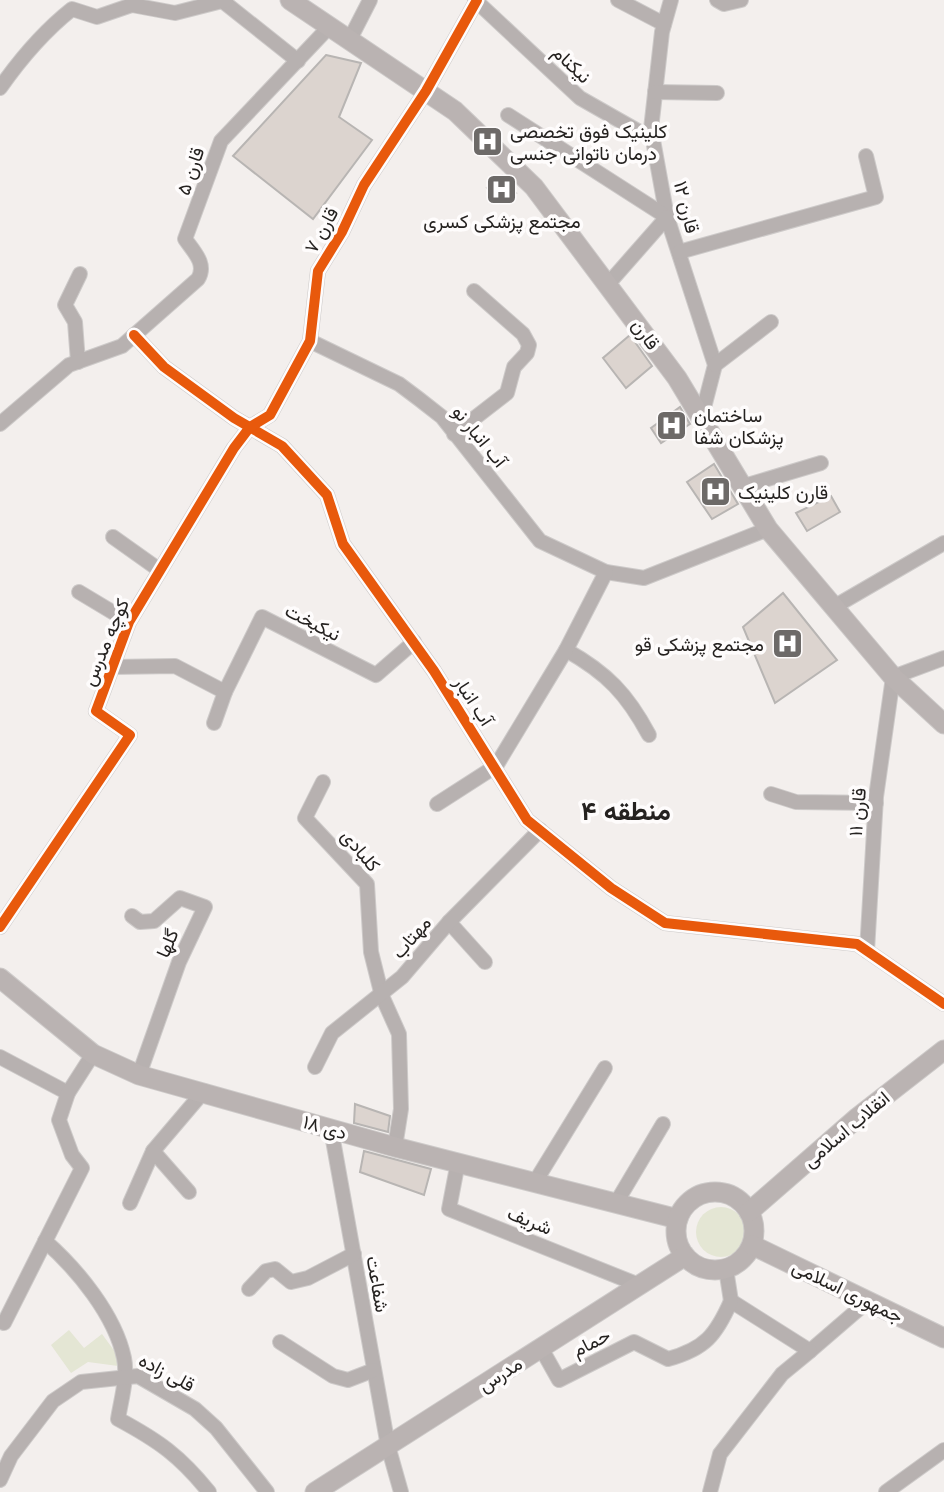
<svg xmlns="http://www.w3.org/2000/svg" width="944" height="1492" font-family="Arial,Vazirmatn,sans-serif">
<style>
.green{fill:#e4e6d4}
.building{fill:#dcd4cf;stroke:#b8b5b3;stroke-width:2}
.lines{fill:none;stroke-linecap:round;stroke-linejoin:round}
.minor-casing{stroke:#cdcac9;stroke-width:16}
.major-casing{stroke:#cdcac9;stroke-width:21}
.minor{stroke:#b7b1b0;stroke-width:14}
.major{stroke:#bab3b2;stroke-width:19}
.cycleway-casing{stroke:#fefcfc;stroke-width:15}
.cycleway{stroke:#e8590c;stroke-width:10}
.labels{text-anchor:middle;stroke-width:7;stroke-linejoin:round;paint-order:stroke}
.street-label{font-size:19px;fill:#252220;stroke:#fefcfc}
.poi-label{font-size:19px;fill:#252220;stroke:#fefcfc;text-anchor:start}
.district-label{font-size:26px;font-weight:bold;fill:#252220;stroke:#fefcfc}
</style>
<rect width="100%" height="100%" fill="#f3efed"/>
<g class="green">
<circle cx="721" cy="1232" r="25"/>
<path d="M69 1330 84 1348 102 1334 121 1360 118 1366 88 1362 71 1373 51 1345Z"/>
</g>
<g class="building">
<path d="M326 55 361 63 339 117 372 140 313 219 233 156Z"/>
<path d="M502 176 516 193 500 203 487 188Z"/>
<path d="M630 335 652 366 626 388 603 358Z"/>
<path d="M680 407 690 424 661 443 651 428Z"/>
<path d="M714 464 738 504 712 519 687 482Z"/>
<path d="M831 496 840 512 807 531 796 513Z"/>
<path d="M783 593 837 660 775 703 743 627Z"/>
<path d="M355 1104 390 1116 388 1132 354 1123Z"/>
<path d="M364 1151 431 1169 424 1195 360 1172Z"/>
</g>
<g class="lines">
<defs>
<g id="minor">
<path d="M475 0 580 98 652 139"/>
<path d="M618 0 664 24"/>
<path d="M671 0 662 32 651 129 667 217 715 365 701 419"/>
<path d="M717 0 724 4 741 0"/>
<path d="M225 3 298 61"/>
<path d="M350 39 370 0"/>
<path d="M0 88C21 58 43 32 72 9L97 17 132 5 175 13 226 0"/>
<path d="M655 92 717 93"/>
<path d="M508 115 667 217"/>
<path d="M679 252 876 197 866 156"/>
<path d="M609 283 667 217"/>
<path d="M134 335 164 367 234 418 282 446 327 495 343 544 434 671 527 820 611 888 665 923 857 944 944 1004"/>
<path d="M310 341 399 384 419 399 442 417 540 541 606 572 644 578 768 529"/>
<path d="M78 362 75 322 65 305 80 274"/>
<path d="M715 365 771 322"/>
<path d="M0 424 69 365 122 346 198 279C207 264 194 252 185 239L221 141 330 26"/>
<path d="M454 434 507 393 514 367 527 353 529 345 523 334 474 291"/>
<path d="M741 487 821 463"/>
<path d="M113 537 158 569"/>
<path d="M79 592 129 622"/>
<path d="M832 608 944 543"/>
<path d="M566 650C607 673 627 694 649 735"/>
<path d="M113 667 175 666 225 692"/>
<path d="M214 723 225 692 262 617 376 675 414 642"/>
<path d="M323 782 305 818 367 884 371 952 382 996 399 1034 401 1109 395 1147"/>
<path d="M771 794 796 802 876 803"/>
<path d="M437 804 496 766 566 650 606 572"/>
<path d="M132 916 140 922 154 921 180 898 205 907 179 962 139 1075"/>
<path d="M449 922 485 962"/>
<path d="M0 927 130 735 96 711 129 622 234 448 250 427 270 415 310 341 318 271 342 232 364 185 426 91 477 0"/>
<path d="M867 951 876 797 893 677 944 658"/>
<path d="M0 1057 68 1093"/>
<path d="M315 1067 332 1033 402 977 449 922 540 830"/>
<path d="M331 1129 388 1446 401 1492"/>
<path d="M153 1151 204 1091"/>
<path d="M458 1162 449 1209 639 1285"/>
<path d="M535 1182 605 1068"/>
<path d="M130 1203 153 1151 189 1192"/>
<path d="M616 1203 663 1124"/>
<path d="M45 1241C77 1269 115 1315 124 1358 128 1377 121 1400 118 1419 159 1441 180 1456 209 1492"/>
<path d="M726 1269 731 1301"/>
<path d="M249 1289 266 1271 275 1269 291 1282 308 1278 354 1254"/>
<path d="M731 1301 810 1351 868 1301"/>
<path d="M4 1323 82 1168 72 1155 59 1120 68 1093 93 1054"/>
<path d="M280 1342 333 1376 348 1380 374 1370"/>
<path d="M541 1348 559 1380 634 1342 668 1359C705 1349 716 1335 731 1301"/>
<path d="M0 1480 11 1456 53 1401 81 1382 138 1376 195 1409 216 1428 267 1492"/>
<path d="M710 1492 720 1454 782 1374 810 1351"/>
<path d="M886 1492 944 1450"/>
</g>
<g id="major">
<path d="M290 0 455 111 534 187 677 378 768 529 893 677 944 724"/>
<path d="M0 978 93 1054 139 1075 395 1147 678 1219"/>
<circle cx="715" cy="1231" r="39"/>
<path d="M749 1212 858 1117 944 1050"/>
<path d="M752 1245 944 1338"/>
<path d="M315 1492 685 1256"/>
</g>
</defs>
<use href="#minor" class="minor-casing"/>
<use href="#major" class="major-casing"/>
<use href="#minor" class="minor"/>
<use href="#major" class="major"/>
<defs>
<g id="cycleway">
<path d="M134 335 164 367 234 418 282 446 327 495 343 544 434 671 527 820 611 888 665 923 857 944 944 1004"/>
<path d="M0 927 130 735 96 711 129 622 234 448 250 427 270 415 310 341 318 271 342 232 364 185 426 91 477 0"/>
</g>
</defs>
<use href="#cycleway" class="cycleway-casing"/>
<use href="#cycleway" class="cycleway"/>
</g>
<defs>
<symbol id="hospital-square" viewBox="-11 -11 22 22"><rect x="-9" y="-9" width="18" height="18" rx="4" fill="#6d6a68" stroke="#fefcfc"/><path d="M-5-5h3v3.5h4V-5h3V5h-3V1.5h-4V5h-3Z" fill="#fff"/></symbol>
</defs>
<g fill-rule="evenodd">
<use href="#hospital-square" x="470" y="124" width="35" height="35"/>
<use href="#hospital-square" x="484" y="172" width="35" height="35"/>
<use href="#hospital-square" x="654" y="408" width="35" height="35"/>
<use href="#hospital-square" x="698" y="474" width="35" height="35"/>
<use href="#hospital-square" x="770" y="626" width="35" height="35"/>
</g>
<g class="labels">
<g class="street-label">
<text transform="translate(572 64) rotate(43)" y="7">نیکنام</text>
<text transform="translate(190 171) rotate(-71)" y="7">قارن ۵</text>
<text transform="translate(687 207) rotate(76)" y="7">قارن ۱۲</text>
<text transform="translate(321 230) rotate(-61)" y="7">قارن ٧</text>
<text transform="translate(646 334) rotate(54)" y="7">قارن</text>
<text transform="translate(480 436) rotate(51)" y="7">آب انبار نو</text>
<text transform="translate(313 622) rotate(27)" y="7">نیکبخت</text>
<text transform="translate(105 642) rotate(-67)" y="7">کوچه مدرس</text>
<text transform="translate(474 701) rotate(57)" y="7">آب انبار</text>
<text transform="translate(857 812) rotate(-85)" y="7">قارن ۱۱</text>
<text transform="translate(361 850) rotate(50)" y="7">کلبادی</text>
<text transform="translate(411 937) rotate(-49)" y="7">مهتاب</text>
<text transform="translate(167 943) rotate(-67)" y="7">گلها</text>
<text transform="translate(325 1127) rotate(16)" y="7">۱۸ دی</text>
<text transform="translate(846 1129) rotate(-40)" y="7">انقلاب اسلامی</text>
<text transform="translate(530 1220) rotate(22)" y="7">شریف</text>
<text transform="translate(378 1284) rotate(80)" y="7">شفاعت</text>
<text transform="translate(848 1291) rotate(26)" y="7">جمهوری اسلامی</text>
<text transform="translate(591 1342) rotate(-27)" y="7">حمام</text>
<text transform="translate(167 1372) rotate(28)" y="7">قلی زاده</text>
<text transform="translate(500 1374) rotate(-33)" y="7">مدرس</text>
</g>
<g class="poi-label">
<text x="510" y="138">کلینیک فوق تخصصی<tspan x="510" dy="22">درمان ناتوانی جنسی</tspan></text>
<text x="502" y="228" text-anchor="middle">مجتمع پزشکی کسری</text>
<text x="694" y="422">ساختمان<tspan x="694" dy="22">پزشکان شفا</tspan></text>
<text x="738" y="499">قارن کلینیک</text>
<text x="764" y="651" text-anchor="end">مجتمع پزشکی قو</text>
</g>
<g class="district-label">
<text x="626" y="820">منطقه ۴</text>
</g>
</g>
</svg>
